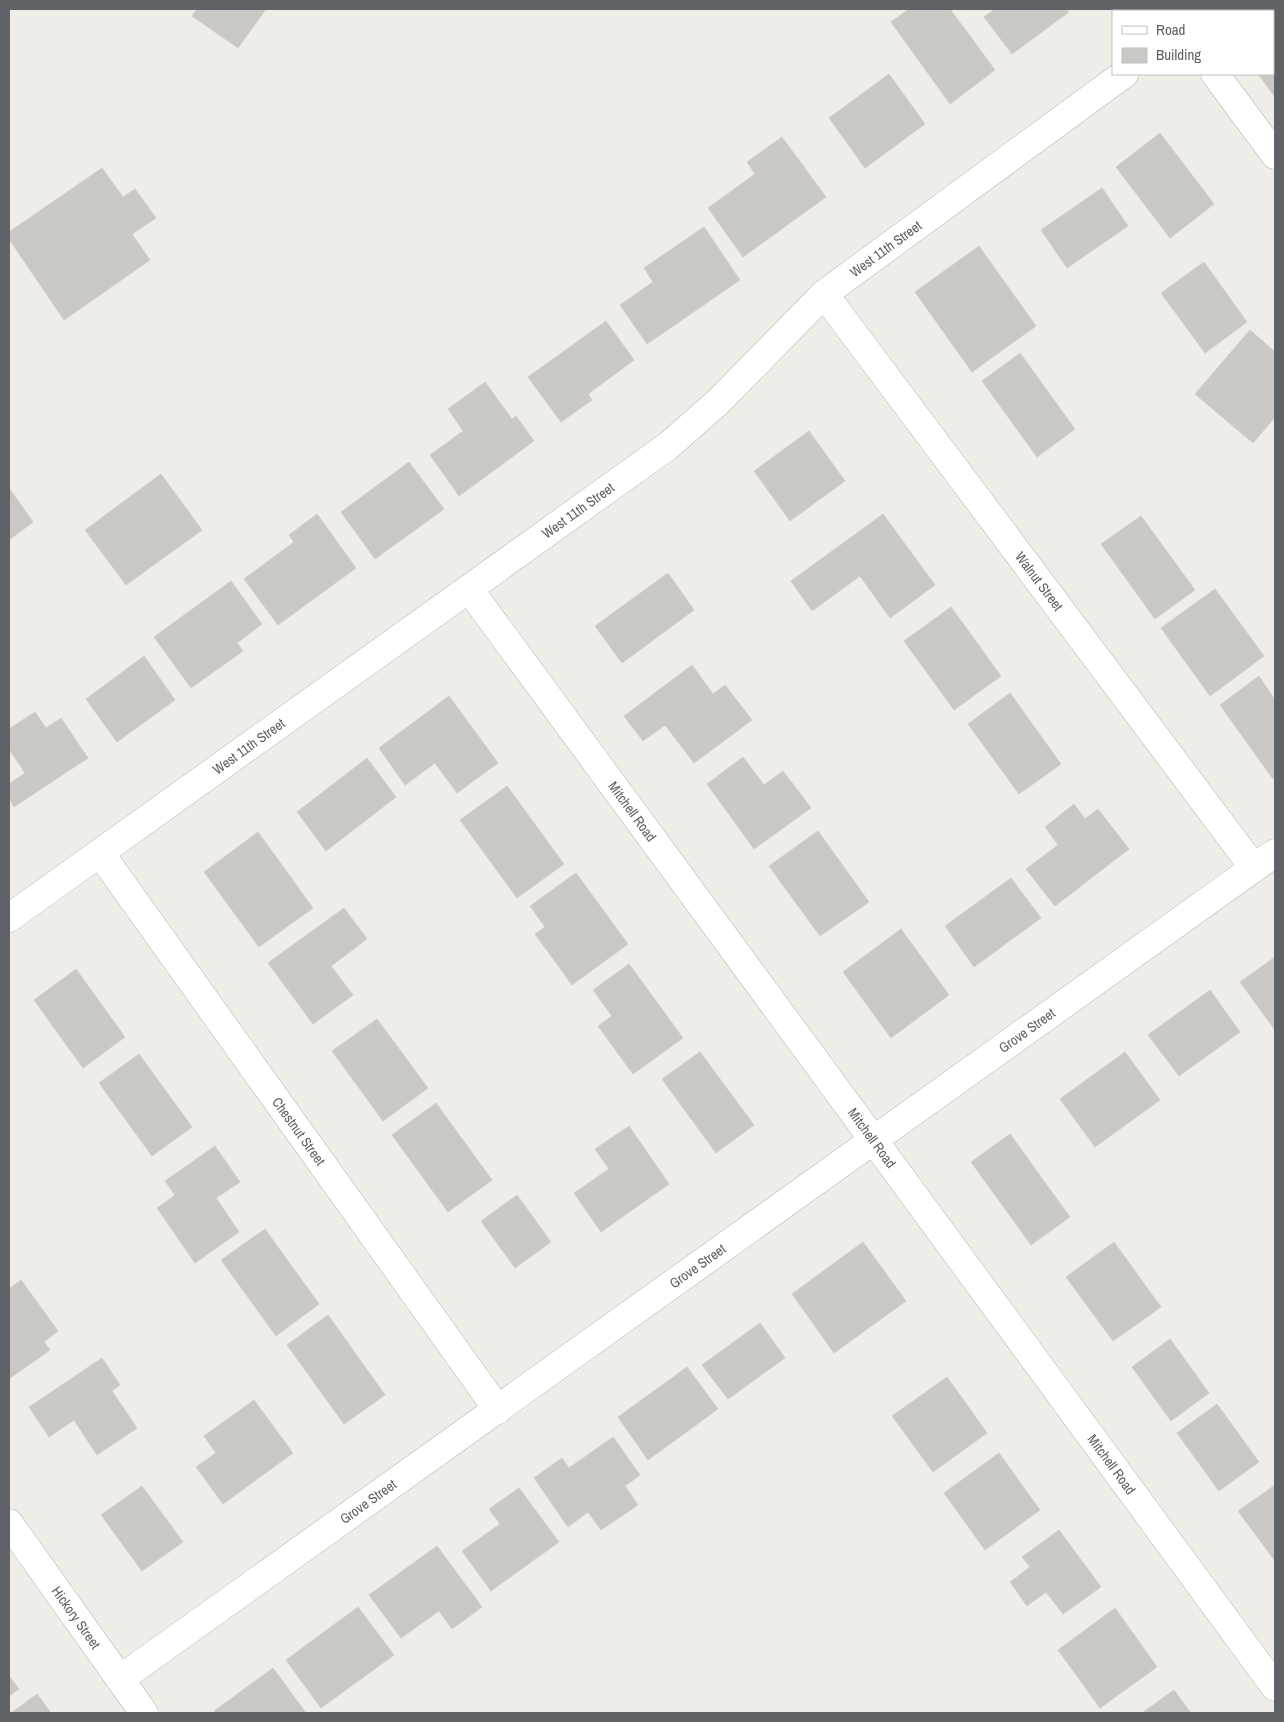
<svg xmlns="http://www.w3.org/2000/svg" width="1284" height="1722" font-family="'Archivo Narrow',sans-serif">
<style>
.building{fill:#cac8c4;stroke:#d3cfc6}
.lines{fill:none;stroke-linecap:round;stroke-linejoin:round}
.minor-casing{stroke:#b4b7ba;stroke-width:29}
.minor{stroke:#fff;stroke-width:28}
.labels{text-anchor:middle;stroke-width:4;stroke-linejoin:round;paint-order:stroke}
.street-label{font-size:14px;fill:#5f6266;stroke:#fff}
</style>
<rect width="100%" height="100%" fill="#efede7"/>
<g class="building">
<path d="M197 9H266L238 48 192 16Z"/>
<path d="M909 9H950L995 70 950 104 891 22Z"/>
<path d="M995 9H1066L1069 12 1012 54 984 17Z"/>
<path d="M1275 54V97L1258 74H1273V56Z"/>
<path d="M889 74 925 124 865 168 829 118Z"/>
<path d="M1160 133 1214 204 1170 238 1116 167Z"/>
<path d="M782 137 826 197 743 257 708 208 755 174 747 162Z"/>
<path d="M102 168 123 197 135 189 156 218 132 234 150 260 64 320 9 239V232Z"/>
<path d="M1102 188 1128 226 1067 268 1041 230Z"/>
<path d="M704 227 740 280 647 344 620 305 653 282 644 268Z"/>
<path d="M979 246 1036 326 972 372 915 292Z"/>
<path d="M1204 262 1247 322 1205 353 1161 293Z"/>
<path d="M606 321 634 360 588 394 592 400 561 422 528 377Z"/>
<path d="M1250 330 1275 352V417L1253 443 1195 394Z"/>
<path d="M1020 353 1075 429 1037 457 982 381Z"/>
<path d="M485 382 512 419 516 416 534 441 459 496 430 455 463 431 448 409Z"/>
<path d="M809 431 845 481 790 521 754 471Z"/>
<path d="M409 462 444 509 375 559 341 512Z"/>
<path d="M161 474 202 530 126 585 85 530Z"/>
<path d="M9 488 33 522 9 540Z"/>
<path d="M317 514 356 568 278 625 244 579 294 542 289 535Z"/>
<path d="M883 514 935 585 890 618 860 576 812 611 791 581Z"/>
<path d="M1141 516 1195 590 1155 619 1101 544Z"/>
<path d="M668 573 694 610 622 663 595 626Z"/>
<path d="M231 581 262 624 237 643 243 651 191 688 154 637Z"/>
<path d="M1215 589 1264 656 1210 696 1161 628Z"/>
<path d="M951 607 1001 676 954 710 904 641Z"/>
<path d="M144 656 175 700 117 742 86 699Z"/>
<path d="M692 665 713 694 725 685 752 720 694 763 665 725 643 741 624 716Z"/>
<path d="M1259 676 1275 700V778L1273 779 1220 705Z"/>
<path d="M1010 693 1061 764 1019 794 968 724Z"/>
<path d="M449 696 498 763 457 793 435 763 405 785 379 748Z"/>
<path d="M35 712 46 728 61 718 88 758 14 807 9 798V784L25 773 9 749V729Z"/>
<path d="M743 757 764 785 783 771 811 808 754 849 707 784Z"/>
<path d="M367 758 396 797 326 851 297 812Z"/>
<path d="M507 786 564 864 517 898 460 820Z"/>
<path d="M1074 804 1085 819 1098 809 1129 849 1055 906 1026 869 1058 845 1045 827Z"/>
<path d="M818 831 869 902 820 936 769 866Z"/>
<path d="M258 832 313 908 259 947 204 872Z"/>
<path d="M576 873 628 944 572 985 535 934 545 927 530 906Z"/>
<path d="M1011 878 1041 918 974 967 945 926Z"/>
<path d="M344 908 367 939 331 966 353 995 313 1024 268 963Z"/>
<path d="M901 929 949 995 891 1038 843 972Z"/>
<path d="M1275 957V1030L1240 982Z"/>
<path d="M629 964 683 1038 633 1074 598 1026 612 1016 593 990Z"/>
<path d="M76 969 125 1037 83 1068 34 1000Z"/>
<path d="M1210 990 1240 1032 1179 1076 1148 1035Z"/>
<path d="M377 1019 428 1088 383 1121 332 1051Z"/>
<path d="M700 1052 754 1125 716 1153 662 1079Z"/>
<path d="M1125 1052 1160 1100 1095 1147 1060 1099Z"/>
<path d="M139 1054 192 1127 152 1156 99 1083Z"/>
<path d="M436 1103 492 1180 448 1212 392 1135Z"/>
<path d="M629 1126 669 1184 601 1232 574 1193 609 1169 595 1149Z"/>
<path d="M1010 1134 1070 1217 1031 1245 971 1162Z"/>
<path d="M215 1146 240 1182 216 1198 239 1232 195 1263 157 1208 175 1195 165 1181Z"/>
<path d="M517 1195 551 1242 515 1268 481 1221Z"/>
<path d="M265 1229 319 1304 276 1336 221 1260Z"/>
<path d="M863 1242 906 1301 834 1353 792 1294Z"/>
<path d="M1114 1242 1161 1307 1113 1341 1066 1277Z"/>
<path d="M21 1280 58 1331 44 1342 50 1350 9 1379V1289Z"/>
<path d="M328 1315 385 1395 344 1424 287 1345Z"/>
<path d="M760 1323 785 1358 728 1399 702 1365Z"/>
<path d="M1170 1339 1209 1393 1171 1421 1132 1367Z"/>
<path d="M102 1358 120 1385 112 1391 137 1428 97 1455 74 1420 49 1437 29 1407Z"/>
<path d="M687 1367 718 1409 648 1460 618 1417Z"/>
<path d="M947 1377 987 1433 933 1472 892 1416Z"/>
<path d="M254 1400 293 1453 223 1504 196 1467 216 1453 204 1436Z"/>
<path d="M1217 1404 1259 1462 1219 1491 1177 1433Z"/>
<path d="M613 1437 640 1475 625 1486 638 1505 601 1530 588 1512 568 1527 534 1478 562 1458 569 1468Z"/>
<path d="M999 1453 1040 1510 985 1550 944 1493Z"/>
<path d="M1275 1485V1561L1238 1511Z"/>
<path d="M142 1486 183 1542 142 1571 101 1515Z"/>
<path d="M519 1488 559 1542 491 1591 462 1551 500 1524 489 1509Z"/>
<path d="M1059 1530 1101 1587 1063 1614 1046 1592 1027 1606 1010 1582 1030 1567 1022 1557Z"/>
<path d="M437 1546 482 1607 452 1629 439 1611 401 1638 369 1595Z"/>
<path d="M358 1607 394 1655 321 1708 286 1660Z"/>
<path d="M1115 1608 1157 1667 1100 1708 1058 1650Z"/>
<path d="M273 1668 306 1713H216L214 1711Z"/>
<path d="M9 1676 19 1689 9 1696Z"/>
<path d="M1174 1690 1191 1713H1142Z"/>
<path d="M37 1694 51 1713H11Z"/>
</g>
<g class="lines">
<defs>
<g id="minor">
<path d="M1166 9 1168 11"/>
<path d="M1209 11 1213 9"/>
<path d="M1215 74 1275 155"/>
<path id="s1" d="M824 294 1254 868"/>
<path id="s2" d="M469 589 1275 1687"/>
<path id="s3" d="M100 853 498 1410"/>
<path id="s4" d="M9 918 668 446 718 402 824 294 1124 74"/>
<path id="s5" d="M9 1523 144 1713"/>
<path id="s6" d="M120 1679 1275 853"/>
</g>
</defs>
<use href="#minor" class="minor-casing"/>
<use href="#minor" class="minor"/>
</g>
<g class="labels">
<g class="street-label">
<text dy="5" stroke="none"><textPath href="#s4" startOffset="1105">West 11th Street</textPath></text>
<text dy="5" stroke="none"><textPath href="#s4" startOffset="700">West 11th Street</textPath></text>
<text dy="5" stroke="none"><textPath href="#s1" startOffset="359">Walnut Street</textPath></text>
<text dy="5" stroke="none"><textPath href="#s4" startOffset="295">West 11th Street</textPath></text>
<text dy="5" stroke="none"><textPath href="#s2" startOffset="276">Mitchell Road</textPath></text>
<text dy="5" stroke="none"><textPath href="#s6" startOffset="1115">Grove Street</textPath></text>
<text dy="5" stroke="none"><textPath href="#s3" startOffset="342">Chestnut Street</textPath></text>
<text dy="5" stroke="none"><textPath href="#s2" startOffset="681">Mitchell Road</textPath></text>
<text dy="5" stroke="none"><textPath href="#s6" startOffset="710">Grove Street</textPath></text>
<text dy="5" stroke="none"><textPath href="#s2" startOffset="1086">Mitchell Road</textPath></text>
<text dy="5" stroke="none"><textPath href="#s6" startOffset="305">Grove Street</textPath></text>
<text dy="5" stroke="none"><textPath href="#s5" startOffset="116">Hickory Street</textPath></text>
</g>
</g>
<rect width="1284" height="1722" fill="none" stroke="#5f6266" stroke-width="20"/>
<rect x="1112" y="10" width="162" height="65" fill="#ffffff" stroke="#bfc0c2"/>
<rect x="1122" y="26" width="25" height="8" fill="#ffffff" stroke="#bfc0c2"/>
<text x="1156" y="35" font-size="15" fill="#5f6266">Road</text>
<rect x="1122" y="48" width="25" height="15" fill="#cac8c4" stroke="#bfc0c2"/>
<text x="1156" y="60" font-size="15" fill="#5f6266">Building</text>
</svg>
